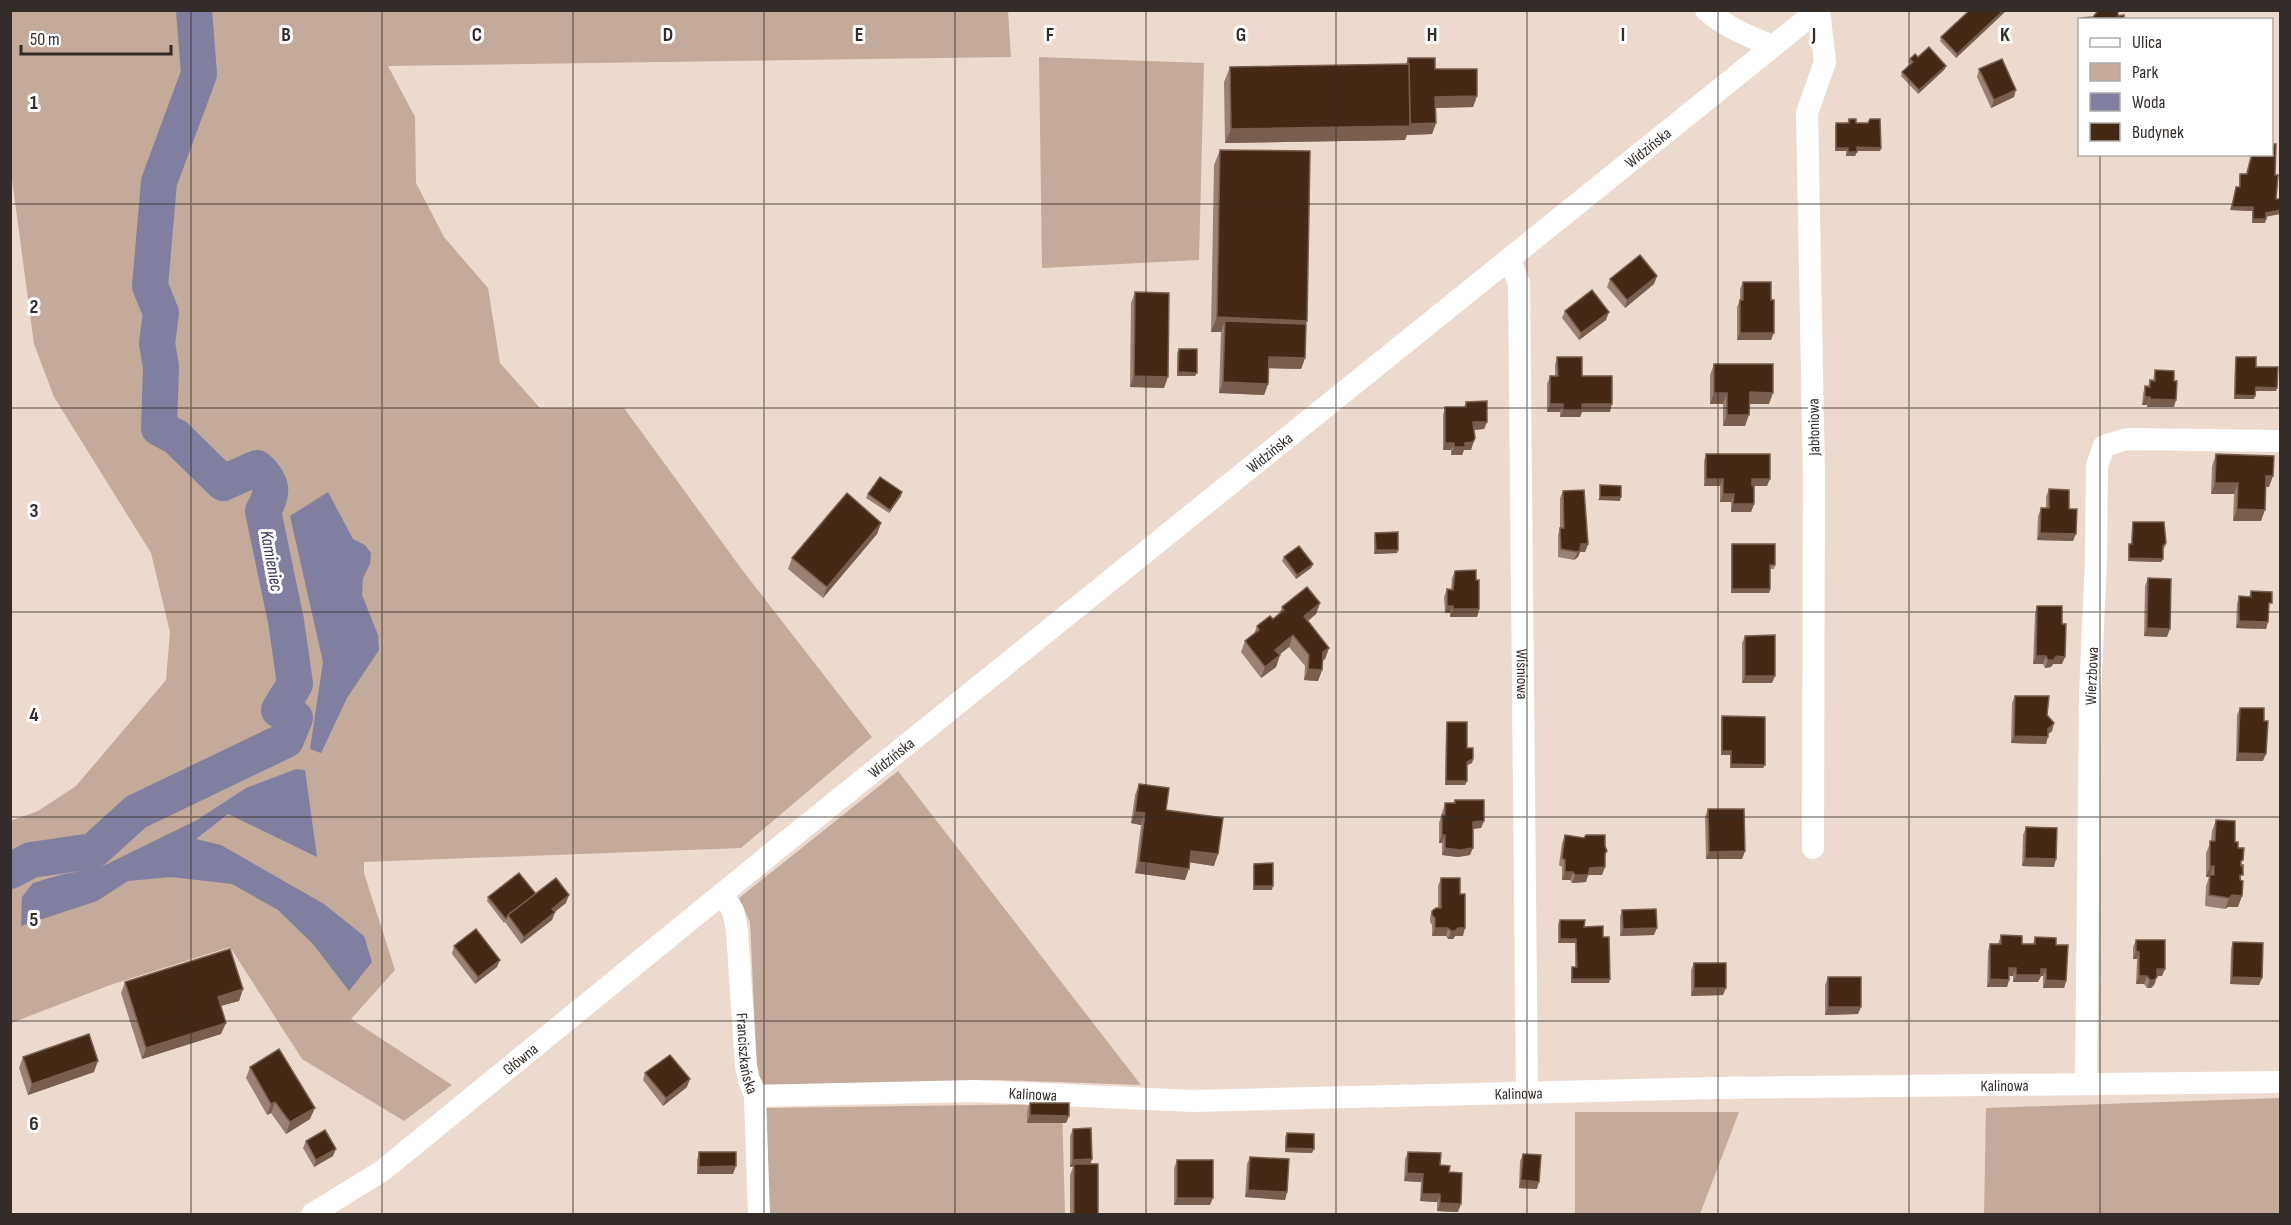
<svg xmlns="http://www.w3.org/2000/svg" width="2291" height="1225" font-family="'Sofia Sans Condensed',sans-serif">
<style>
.green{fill:#c3aa9a}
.water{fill:#807fa0}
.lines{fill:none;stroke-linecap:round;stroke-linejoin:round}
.river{stroke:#807fa0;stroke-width:36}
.street{stroke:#fff;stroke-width:22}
.wall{fill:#998273}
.shaded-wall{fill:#775e4e}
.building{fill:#452917;stroke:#775e4e;stroke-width:1.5}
.grid{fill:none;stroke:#332c28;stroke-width:1.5;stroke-opacity:0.55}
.labels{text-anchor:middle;stroke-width:6;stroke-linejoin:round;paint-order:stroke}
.street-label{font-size:16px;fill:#332c28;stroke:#fff}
.water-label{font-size:18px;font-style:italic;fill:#373261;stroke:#fff}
.grid-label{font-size:20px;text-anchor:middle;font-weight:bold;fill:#332c28;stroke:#fff;stroke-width:6;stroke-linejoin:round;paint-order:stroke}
</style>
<rect width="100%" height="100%" fill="#eddacf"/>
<g class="green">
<path d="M12 11H1008L1011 57 388 66 415 117 416 183 444 237 488 288 500 363 540 408H624L743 571 872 737 741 848 364 862V873L395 970 351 1019 452 1085 404 1121 302 1059 230 947 113 984 11 1023 10 821 38 811 76 786 166 680 170 632 151 553 54 397 34 344 10 164V19Z"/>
<path d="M1039 57 1204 63 1199 260 1042 268Z"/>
<path d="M898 771 1141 1085 999 1080 765 1085 757 1073 750 922 739 898Z"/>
<path d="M2280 1098V1214H1984L1986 1108Z"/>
<path d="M1062 1104 1065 1214H768L766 1108Z"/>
<path d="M1575 1112H1739L1700 1214H1575Z"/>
</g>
<g class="water">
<path d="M328 492 353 539 365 545 371 553 370 564 363 578 362 595 378 635 379 650 347 698 321 753 310 749 323 662 290 516Z"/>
<path d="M296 769 305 770 317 857 228 814 196 839 221 845 324 904 364 936 372 962 349 991 313 944 278 910 232 884 171 877 128 881 97 901 21 926 22 897 33 883 60 875 101 867 197 820 246 788Z"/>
</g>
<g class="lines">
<path class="river" d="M10 871 31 860 93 851 136 812 286 740 295 718 279 710 295 684 286 621 263 511C274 492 273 483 257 468L223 483 176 437 159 428 161 367 157 343 161 313 150 286 159 182 199 74 194 10"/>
<g class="street">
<path d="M1706 10C1726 27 1749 37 1773 46"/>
<path id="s1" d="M1509 259 1519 283 1527 1092"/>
<path d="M1813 848 1814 475 1807 113 1825 62 1819 10"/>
<path id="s2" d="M723 895 733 911 737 930 746 1066 749 1080 755 1096 759 1214"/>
<path id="s3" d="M2086 1084 2090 695 2096 558 2097 466 2104 446 2127 439 2280 441"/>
<path id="s4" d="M755 1096 975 1091 1193 1101 1716 1088 2280 1082"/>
<path id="s5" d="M312 1214 382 1171 777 849 1818 10"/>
</g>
</g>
<g class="wall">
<path d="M1970 10H2007L1956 58 1940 41 1941 37Z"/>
<path d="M1918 57 1946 66 1944 70 1918 94 1901 76 1902 72 1910 64 1908 62 1910 59Z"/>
<path d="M1408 58 1435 69 1477 96 1473 107 1436 108V123L1432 134 1407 135 1405 140 1225 143 1224 82 1230 67 1406 64Z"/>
<path d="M1979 69 2014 97 1991 108 1977 77Z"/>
<path d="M1849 119 1856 123 1881 148 1880 151H1857L1855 156H1846V151H1835V127L1836 123H1847Z"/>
<path d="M1220 150 1306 324 1305 358 1301 369 1268 368V384L1264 395 1219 393 1221 332H1211L1214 165Z"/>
<path d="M2251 154H2271L2275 175 2276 199 2280 214 2266 216 2265 223H2252V211L2230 210 2235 191 2236 187H2239V178L2240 174H2246Z"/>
<path d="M1657 276 1654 284 1625 308 1607 287 1610 279Z"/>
<path d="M1743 282 1771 300V340H1737V307L1740 300V289Z"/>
<path d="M1135 292 1164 388 1130 387 1131 303Z"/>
<path d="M1565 311 1606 320 1579 340 1562 318Z"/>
<path d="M1179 349 1195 376H1177V353Z"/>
<path d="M1557 357 1582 376 1610 412H1582L1580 417H1560V412H1547V384L1550 376H1555V365Z"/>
<path d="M2236 357 2256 367 2276 391H2255L2254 399H2234L2235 360Z"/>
<path d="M1714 364 1769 404H1750L1745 426H1723V404H1710V375Z"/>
<path d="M2155 370 2174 407H2147V405H2142L2143 394 2145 386H2148L2150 380H2153Z"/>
<path d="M1466 402 1487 422 1484 429 1474 430 1471 450H1464L1462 455H1451V450H1443V415L1445 407H1464Z"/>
<path d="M1706 454 1767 486H1754V504L1751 512H1731V502H1720V486H1704V461Z"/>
<path d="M2216 454 2269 487H2266L2261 521H2233L2234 494H2211L2212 466Z"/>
<path d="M2049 489 2073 541 2037 540 2038 516 2041 508H2046V497Z"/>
<path d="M1563 491 1588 544 1585 552H1580L1578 557 1574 560 1558 557V535L1560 528V498Z"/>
<path d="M868 494 901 496 889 513 866 498Z"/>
<path d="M2133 522 2166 543 2165 547 2163 549V559L2161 562 2128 561V548L2129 544H2131L2132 526Z"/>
<path d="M881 523 877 534 823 598 788 569 792 558Z"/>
<path d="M1375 533 1398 550 1397 553 1374 554V537Z"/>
<path d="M1732 544 1775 565 1774 569H1770V589L1769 593H1731V548Z"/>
<path d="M1284 557 1313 564 1311 568 1296 579 1282 561Z"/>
<path d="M1455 571 1476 580 1479 609 1477 617H1450V613H1445L1444 597 1447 589H1451L1452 578Z"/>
<path d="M2148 578 2167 637 2144 636 2145 586Z"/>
<path d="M2251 591 2269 610 2266 629 2236 628 2237 604 2239 596 2249 597Z"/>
<path d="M1320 603 1316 614 1308 621 1329 648 1325 659 1323 660 1322 670 1318 681 1304 680 1305 666 1289 647 1279 655H1280L1276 667 1261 678 1241 652 1245 641 1254 634 1257 626 1273 619 1279 614 1282 607Z"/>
<path d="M2037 606 2062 664H2053L2051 667 2045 668 2043 664H2033L2035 614Z"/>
<path d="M1745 636 1772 683H1742V643Z"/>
<path d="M2015 696 2047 715 2054 723 2052 731 2048 734 2046 744 2011 743 2012 703Z"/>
<path d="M2240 708 2263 761H2236L2237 715Z"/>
<path d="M1722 716 1765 765 1763 768H1730V755H1721V720Z"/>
<path d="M1447 722 1467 748 1473 759 1472 763 1467 765V781L1465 785H1445L1446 726Z"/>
<path d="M1139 784 1166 810 1214 866 1190 862 1185 880 1135 873 1141 825 1131 823 1135 795Z"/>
<path d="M1455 800 1484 821 1481 828 1473 829 1470 855 1458 857 1442 855V843H1439V823L1445 803H1453Z"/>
<path d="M1708 809 1745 851 1742 859H1706L1705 817Z"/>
<path d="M2216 820 2235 842 2238 848 2241 866V880L2238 907H2228L2225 909 2205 906 2206 886 2209 877H2206V853L2211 841 2212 831Z"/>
<path d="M2026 827 2054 867 2022 866 2023 835Z"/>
<path d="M1565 835 1605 846 1607 851 1605 858 1602 875H1588L1586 882 1572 883 1570 880H1562V867L1559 865 1562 843Z"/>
<path d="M1254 864 1272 890H1253V867Z"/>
<path d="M1441 878 1460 894 1463 936H1455L1453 939H1448L1446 936H1432V925L1430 922V918L1432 911 1438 908V886Z"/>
<path d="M536 894 566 903 555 912 552 920 521 944 505 922 504 923 487 901 488 897Z"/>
<path d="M1622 910 1654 935 1620 936V917Z"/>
<path d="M1560 920 1584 927 1603 937 1609 983H1571V970L1572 967H1575V943H1558V924Z"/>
<path d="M2001 935 2022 944H2033L2035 937 2056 945 2066 981 2064 988H2043V976H2041L2038 982H2013V976H2009V980L2007 987H1987L1988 951 1990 944H1998Z"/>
<path d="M2136 940 2162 976H2157L2154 985 2151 988H2147L2144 984H2136L2137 959H2133V947Z"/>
<path d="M2233 942 2259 985 2230 984 2231 949Z"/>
<path d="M454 946 497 967 475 984 452 954Z"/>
<path d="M1694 963 1723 995 1691 996V970Z"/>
<path d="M1828 977 1858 1014 1825 1015V985Z"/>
<path d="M125 982 243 989 239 1001 220 1006 221 1034 142 1059 121 993Z"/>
<path d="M23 1057 94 1072 28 1095 19 1068Z"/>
<path d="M250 1067 310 1119 286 1134 271 1113 267 1115 246 1078Z"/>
<path d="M645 1073 687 1087 663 1106 643 1080Z"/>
<path d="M1030 1103 1069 1116 1066 1123H1027V1111Z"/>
<path d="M1073 1129 1092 1159 1090 1164 1098 1215H1070V1175L1073 1167H1070V1136Z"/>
<path d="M1287 1133 1312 1153 1285 1152V1137Z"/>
<path d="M306 1141 333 1156 314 1167 303 1148Z"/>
<path d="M699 1152 733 1174H697V1160Z"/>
<path d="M1408 1152 1440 1165 1449 1172 1458 1212 1437 1211V1202L1420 1201 1421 1182 1404 1181 1405 1159Z"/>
<path d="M1523 1154 1537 1189 1519 1188 1520 1161Z"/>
<path d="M1250 1157 1287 1192 1285 1200 1245 1197 1247 1164Z"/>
<path d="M1177 1160 1210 1205H1174V1168Z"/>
</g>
<g class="shaded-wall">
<path d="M2004 10H2007L1956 58 1957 54Z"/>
<path d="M1946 66 1944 70 1918 94 1919 90Z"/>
<path d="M2016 90 2014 97 1991 108 1994 100Z"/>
<path d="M1477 96 1473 107 1431 108 1435 97Z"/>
<path d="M1436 123 1432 134 1407 135 1405 140 1225 143 1231 129Z"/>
<path d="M1857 147 1881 148 1880 151H1855Z"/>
<path d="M1836 148H1848L1846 151H1835Z"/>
<path d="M1848 152H1857L1855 156H1846Z"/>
<path d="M2232 207H2253L2252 211 2230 210Z"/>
<path d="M2280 210V214L2265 217 2266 213Z"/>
<path d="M2253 219H2266L2265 223H2252Z"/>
<path d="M1657 276 1654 284 1625 308 1627 300Z"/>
<path d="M1609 312 1606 320 1579 340 1581 333Z"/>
<path d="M1217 317 1307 321 1302 336 1225 321 1221 332H1211Z"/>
<path d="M1740 333H1774L1771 340H1737Z"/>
<path d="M1269 357 1305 358 1301 369 1265 368Z"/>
<path d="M1178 372 1197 373 1195 376H1177Z"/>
<path d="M1134 376 1168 377 1164 388 1130 387Z"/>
<path d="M1223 382 1268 384 1264 395 1219 393Z"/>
<path d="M2256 387 2277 388 2276 391H2254Z"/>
<path d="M1750 392 1773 393 1769 404H1746Z"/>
<path d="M1714 393H1727L1723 404H1710Z"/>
<path d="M2235 395 2255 396 2254 399H2234Z"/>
<path d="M2145 397H2150L2147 405H2142Z"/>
<path d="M2150 399 2176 400 2174 407H2147Z"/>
<path d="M1550 404H1563L1560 412H1547Z"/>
<path d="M1582 404H1612L1610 412H1582L1580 417H1560L1563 410Z"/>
<path d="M1727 415H1749L1745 426H1723Z"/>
<path d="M1473 422H1487L1484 429 1470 430Z"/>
<path d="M1475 438 1471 450H1464L1462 455H1451L1454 447Z"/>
<path d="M1445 443H1454L1451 450H1443Z"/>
<path d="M2266 476H2273L2269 487H2262Z"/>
<path d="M1706 479H1723L1720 486H1704Z"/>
<path d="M1752 479H1770L1767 486H1749Z"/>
<path d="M2215 483H2238L2234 494H2211Z"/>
<path d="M902 492 901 496 889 513 890 510Z"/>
<path d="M1723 494H1734L1731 502H1720Z"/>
<path d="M1600 497H1621L1620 501 1598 500Z"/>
<path d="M1733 504H1754L1751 512H1731Z"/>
<path d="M2237 509 2265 510 2261 521H2233Z"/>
<path d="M881 523 877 534 823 598 827 587Z"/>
<path d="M2040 533 2076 534 2073 541 2037 540Z"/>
<path d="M1581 544H1588L1585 552H1580L1578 557 1574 560Z"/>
<path d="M1376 550H1398L1397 553 1374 554Z"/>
<path d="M2129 558 2163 559 2161 562 2128 561Z"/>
<path d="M1313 564 1311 568 1296 579 1297 575Z"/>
<path d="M1732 589H1770L1769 593H1731Z"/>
<path d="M1320 603 1316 614 1300 627 1304 616Z"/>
<path d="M1447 606H1453L1450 613H1445Z"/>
<path d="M1453 609H1479L1477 617H1450Z"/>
<path d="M2239 621 2268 622 2266 629 2236 628Z"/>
<path d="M2147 628 2170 629 2167 637 2144 636Z"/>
<path d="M1293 635 1289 647 1271 661 1275 650Z"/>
<path d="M1329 648 1325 659 1319 663 1323 652Z"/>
<path d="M1280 655 1276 667 1261 678 1265 667Z"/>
<path d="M2036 656H2046L2043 664H2033Z"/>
<path d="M2056 656 2065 657 2062 664H2053L2051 667 2045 668 2048 660Z"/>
<path d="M1308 669 1322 670 1318 681 1304 680Z"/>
<path d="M1745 676H1775L1772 683H1742Z"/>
<path d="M2054 723 2052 731 2046 736 2048 729Z"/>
<path d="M2014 736 2048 737 2046 744 2011 743Z"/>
<path d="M1722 751H1731L1730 755H1721Z"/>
<path d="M2238 753 2266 754 2263 761H2236Z"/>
<path d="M1473 759 1472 763 1465 766 1467 762Z"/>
<path d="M1731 764 1765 765 1763 768H1730Z"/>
<path d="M1446 781H1467L1465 785H1445Z"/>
<path d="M1135 812 1145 813 1141 825 1131 823Z"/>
<path d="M1484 821 1481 828 1470 829 1473 822Z"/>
<path d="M1442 835H1445L1442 843H1439Z"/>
<path d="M1445 848H1473L1470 855 1458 857 1442 855Z"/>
<path d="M1191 851 1218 854 1214 866 1187 862Z"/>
<path d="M1745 851 1742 859H1706L1709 852Z"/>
<path d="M2025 858 2056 859 2054 867 2022 866Z"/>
<path d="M1139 862 1189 869 1185 880 1135 873Z"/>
<path d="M2210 866H2214L2210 877V875L2209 877H2206Z"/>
<path d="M1605 867 1602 875H1588L1586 882 1572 883 1575 875 1590 868Z"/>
<path d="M1565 872H1573L1570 880H1562Z"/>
<path d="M1254 886H1273L1272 890H1253Z"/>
<path d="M569 895 566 903 549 916 552 909Z"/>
<path d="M2232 895 2242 896 2238 907H2228L2225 909 2229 898Z"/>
<path d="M555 912 552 920 521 944 524 937Z"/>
<path d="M1435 928H1448L1446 936H1432Z"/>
<path d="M1458 928H1465L1463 936H1455L1453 939H1448L1451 931Z"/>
<path d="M1657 928 1654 935 1620 936 1623 929Z"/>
<path d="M1560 939H1576L1575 943H1558Z"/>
<path d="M2136 951 2139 952 2137 959H2133Z"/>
<path d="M500 960 497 967 475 984 478 977Z"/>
<path d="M2009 968H2016L2013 976H2007Z"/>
<path d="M2041 969H2046L2043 976H2041L2038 982H2013L2016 975Z"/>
<path d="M2157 969H2165L2162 976H2154Z"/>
<path d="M2139 976H2147L2144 984H2136Z"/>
<path d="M2157 977 2154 985 2151 988H2147L2150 980Z"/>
<path d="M2232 977 2262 978 2259 985 2230 984Z"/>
<path d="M1572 979H1610L1609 983H1571Z"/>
<path d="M1990 979 2009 980 2007 987H1987Z"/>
<path d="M2046 980 2066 981 2064 988H2043Z"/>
<path d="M1694 988H1726L1723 995 1691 996Z"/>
<path d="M243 989 239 1001 213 1008 218 997Z"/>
<path d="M1828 1007H1861L1858 1014 1825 1015Z"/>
<path d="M226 1023 221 1034 142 1059 146 1048Z"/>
<path d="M98 1061 94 1072 28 1095 32 1084Z"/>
<path d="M690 1079 687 1087 663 1106 666 1098Z"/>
<path d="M275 1102 271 1113 267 1115 271 1104Z"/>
<path d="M315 1108 310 1119 286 1134 290 1122Z"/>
<path d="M1030 1115 1069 1116 1066 1123H1027Z"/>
<path d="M1286 1148 1314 1149 1312 1153 1285 1152Z"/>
<path d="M336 1149 333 1156 314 1167 316 1160Z"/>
<path d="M1092 1159 1089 1167 1074 1164 1073 1167H1070L1073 1160Z"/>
<path d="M736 1166 733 1174H697L699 1167Z"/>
<path d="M1407 1173 1423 1174 1421 1182 1404 1181Z"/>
<path d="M1521 1180 1539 1182 1537 1189 1519 1188Z"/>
<path d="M1248 1190 1287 1192 1285 1200 1245 1197Z"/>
<path d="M1422 1194H1440L1437 1202 1420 1201Z"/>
<path d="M1177 1198H1213L1210 1205H1174Z"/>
<path d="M1440 1203 1461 1204 1458 1212 1437 1211Z"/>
</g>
<g class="building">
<path d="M1970 10H2004L1957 54 1941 37Z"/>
<path d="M2097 10H2118V16L2124 15V20H2081V18L2093 17 2097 12Z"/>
<path d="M1929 47 1946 66 1919 90 1902 72 1913 62 1910 59 1915 54 1918 57Z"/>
<path d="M1408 58H1435V69H1477V96L1435 97 1436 123 1410 124 1409 64H1408Z"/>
<path d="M2002 59 2016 90 1994 100 1979 69Z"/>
<path d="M1409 64 1410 126 1231 129 1230 67Z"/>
<path d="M1849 119H1856V123H1868L1870 119H1880L1881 148 1857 147V152H1848V148H1836V123H1849Z"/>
<path d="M2271 144H2276L2275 175H2278L2276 199H2280V210L2266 213V219H2253V207H2232L2236 187H2240V174H2247L2252 154H2271Z"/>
<path d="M1220 150 1310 151 1307 321 1217 317Z"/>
<path d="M1640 255 1657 276 1627 300 1610 279Z"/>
<path d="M1743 282H1771V300H1774V333H1740V300H1743Z"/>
<path d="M1592 290 1609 312 1581 333 1565 311Z"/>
<path d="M1135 292 1169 293 1168 377 1134 376Z"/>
<path d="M1225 321 1306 324 1305 358 1269 357 1268 384 1223 382Z"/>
<path d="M1179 349H1197V373L1178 372Z"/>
<path d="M1557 357H1582V376H1612V404H1582V410H1563V404H1550V376H1558Z"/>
<path d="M2236 357H2256V367H2278L2277 388 2256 387 2255 396 2235 395Z"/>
<path d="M1714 364H1773V393L1750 392 1749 415H1727V393H1714Z"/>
<path d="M2155 370 2174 371V381H2177L2176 400 2150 399V397H2145V386L2150 387V380L2155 381Z"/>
<path d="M1487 401V422H1473L1475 438 1473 442 1465 443V447H1454V443H1445V407H1466V402Z"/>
<path d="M1706 454H1770V479H1752V486H1754V504H1733L1734 494H1723V479H1706Z"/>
<path d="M2216 454 2274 456 2273 476H2266L2265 510 2237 509 2238 483H2215Z"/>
<path d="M880 477 902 492 890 510 868 494Z"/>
<path d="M1600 485 1621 486V497H1600Z"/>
<path d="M2049 489 2069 490V509H2077L2076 534 2040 533 2041 508H2049Z"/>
<path d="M1584 490 1588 544H1581L1580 550 1577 552 1561 549 1560 528H1564L1563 491Z"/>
<path d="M847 493 881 523 827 587 792 558Z"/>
<path d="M2133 522H2164L2166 543 2163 546V559L2129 558V544H2132Z"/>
<path d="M1398 532V550H1376L1375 533Z"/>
<path d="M1732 544H1775V565H1770V589H1732Z"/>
<path d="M1299 546 1313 564 1297 575 1284 557Z"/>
<path d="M1476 570V580H1479V609H1453V606H1447V589L1453 590 1455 571Z"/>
<path d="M2148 578 2171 579 2170 629 2147 628Z"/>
<path d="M1307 587 1320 603 1304 616 1329 648 1323 652 1322 670 1308 669 1309 655 1293 635 1275 650 1280 655 1265 667 1245 641 1259 630 1257 626 1270 616 1273 619 1284 610 1282 607Z"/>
<path d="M2251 591 2272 592V603H2269L2268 622 2239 621V596L2251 597Z"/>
<path d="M2037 606H2062V624H2066L2065 657 2056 656 2054 660H2048L2046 656H2036Z"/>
<path d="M1775 635V676H1745V636Z"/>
<path d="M2015 696H2049L2047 715 2054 723 2048 729V737L2014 736Z"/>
<path d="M2240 708H2264V721H2268L2266 754 2238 753Z"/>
<path d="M1722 716 1765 717V765L1731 764V751H1722Z"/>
<path d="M1447 722H1467V748H1473V759L1467 762V781H1446Z"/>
<path d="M1139 784 1169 788 1166 810 1223 818 1218 854 1191 851 1189 869 1139 862 1145 813 1135 812Z"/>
<path d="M1455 800H1484V821L1473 822V848L1460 850 1445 848V835H1442V815H1445V803H1455Z"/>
<path d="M1708 809H1744L1745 851 1709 852Z"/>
<path d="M2216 820 2235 821V842H2238V848H2244L2243 860 2241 861V866L2243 865V875H2240V880L2243 881 2242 896 2232 895 2229 898 2209 895 2210 875H2214V866H2210V841H2215Z"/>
<path d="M2026 827 2057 828 2056 859 2025 858Z"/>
<path d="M1565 835 1584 838 1586 835H1605V846L1607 851 1605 853V867L1590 868 1588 875H1575L1573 872H1565V860L1562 858Z"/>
<path d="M1273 863V886H1254V864Z"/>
<path d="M519 873 536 894 508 915 506 919 488 897Z"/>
<path d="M556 878 569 895 552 909 555 912 524 937 508 915Z"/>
<path d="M1441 878H1460V894H1465V928H1458L1455 931H1451L1448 928H1435V918L1432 915V911L1436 908H1441Z"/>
<path d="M1656 909 1657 928 1623 929 1622 910Z"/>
<path d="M1560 920H1585L1584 927 1603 926V937H1609L1610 979H1572V967H1577L1576 939H1560Z"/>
<path d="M476 929 500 960 478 977 454 946Z"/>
<path d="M2001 935 2022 936V944H2035V937L2056 938V945H2068L2066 981 2046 980V969H2041V975H2016V968H2009V980L1990 979V944H2001Z"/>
<path d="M2136 940H2165V969H2157V977L2154 980H2150L2147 976H2139V952L2136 951Z"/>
<path d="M2233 942 2263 943 2262 978 2232 977Z"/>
<path d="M230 949 243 989 218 997 226 1023 146 1048 125 982Z"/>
<rect x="1694" y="963" width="32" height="25"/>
<rect x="1828" y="977" width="33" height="30"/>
<path d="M89 1034 98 1061 32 1084 23 1057Z"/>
<path d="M279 1049 315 1108 290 1122 275 1102 271 1104 250 1067Z"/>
<path d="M670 1055 690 1079 666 1098 645 1073Z"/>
<path d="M1030 1103H1069V1116L1030 1115Z"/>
<path d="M1091 1128 1092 1159 1073 1160V1129Z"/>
<path d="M325 1130 336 1149 316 1160 306 1141Z"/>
<path d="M1287 1133 1314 1134V1149L1286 1148Z"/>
<path d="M699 1152H736V1166L699 1167Z"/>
<path d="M1408 1152 1441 1153 1440 1165 1450 1166 1449 1172 1462 1173 1461 1204 1440 1203V1194H1422L1423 1174 1407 1173Z"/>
<path d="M1523 1154 1541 1155 1539 1182 1521 1180Z"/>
<path d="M1250 1157 1289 1159 1287 1192 1248 1190Z"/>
<rect x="1177" y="1160" width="36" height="38"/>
<rect x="1074" y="1164" width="24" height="51"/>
</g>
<path class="grid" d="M191 10V1214M382 10V1214M573 10V1214M764 10V1214M955 10V1214M1146 10V1214M1336 10V1214M1527 10V1214M1718 10V1214M1909 10V1214M2100 10V20M2100 154V1214M10 204H2280M10 408H2280M10 612H2280M10 817H2280M10 1021H2280"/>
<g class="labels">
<g class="street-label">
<text dy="6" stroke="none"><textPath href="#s5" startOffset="1710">Widzińska</textPath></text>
<text transform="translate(1813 427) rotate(-91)" y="6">Jabłoniowa</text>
<text dy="6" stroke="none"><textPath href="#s5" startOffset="1224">Widzińska</textPath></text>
<text dy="6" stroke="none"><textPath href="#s1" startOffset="417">Wiśniowa</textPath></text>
<text dy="6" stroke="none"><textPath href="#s3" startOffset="408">Wierzbowa</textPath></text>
<text dy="6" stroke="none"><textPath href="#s5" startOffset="738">Widzińska</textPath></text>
<text dy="6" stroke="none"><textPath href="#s2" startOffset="162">Franciszkańska</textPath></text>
<text dy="6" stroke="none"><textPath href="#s5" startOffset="260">Główna</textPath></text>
<text dy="6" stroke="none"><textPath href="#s4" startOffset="1250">Kalinowa</textPath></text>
<text dy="6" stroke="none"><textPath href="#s4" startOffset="764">Kalinowa</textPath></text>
<text dy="6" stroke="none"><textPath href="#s4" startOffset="278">Kalinowa</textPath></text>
</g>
<g class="water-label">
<text transform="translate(272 561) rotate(80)" y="6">Kamieniec</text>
</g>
</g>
<g class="grid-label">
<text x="286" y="41">B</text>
<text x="477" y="41">C</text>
<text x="668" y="41">D</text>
<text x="859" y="41">E</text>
<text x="1050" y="41">F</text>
<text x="1241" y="41">G</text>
<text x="1432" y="41">H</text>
<text x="1623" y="41">I</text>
<text x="1814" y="41">J</text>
<text x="2005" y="41">K</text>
<text x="34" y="109">1</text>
<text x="34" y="313">2</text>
<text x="34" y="517">3</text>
<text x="34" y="721">4</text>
<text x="34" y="926">5</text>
<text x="34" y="1130">6</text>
</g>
<rect width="2291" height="1225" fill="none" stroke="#332c28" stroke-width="24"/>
<rect x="2078" y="18" width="195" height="138" fill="#ffffff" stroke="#adaba9" stroke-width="1.5"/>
<rect x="2090" y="38" width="30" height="9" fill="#ffffff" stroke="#adaba9" stroke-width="1.5"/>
<text x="2132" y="48" font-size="18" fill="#332c28">Ulica</text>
<rect x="2090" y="63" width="30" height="18" fill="#c3aa9a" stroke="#adaba9" stroke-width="1.5"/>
<text x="2132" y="78" font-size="18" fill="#332c28">Park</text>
<rect x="2090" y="93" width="30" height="18" fill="#807fa0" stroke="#adaba9" stroke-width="1.5"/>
<text x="2132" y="108" font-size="18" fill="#332c28">Woda</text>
<rect x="2090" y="123" width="30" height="18" fill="#452917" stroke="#adaba9" stroke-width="1.5"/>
<text x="2132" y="138" font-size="18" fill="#332c28">Budynek</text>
<path d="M21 45v9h150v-9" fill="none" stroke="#332c28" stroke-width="3"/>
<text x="30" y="45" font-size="18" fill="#332c28" stroke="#ffffff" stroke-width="4.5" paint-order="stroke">50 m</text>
</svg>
